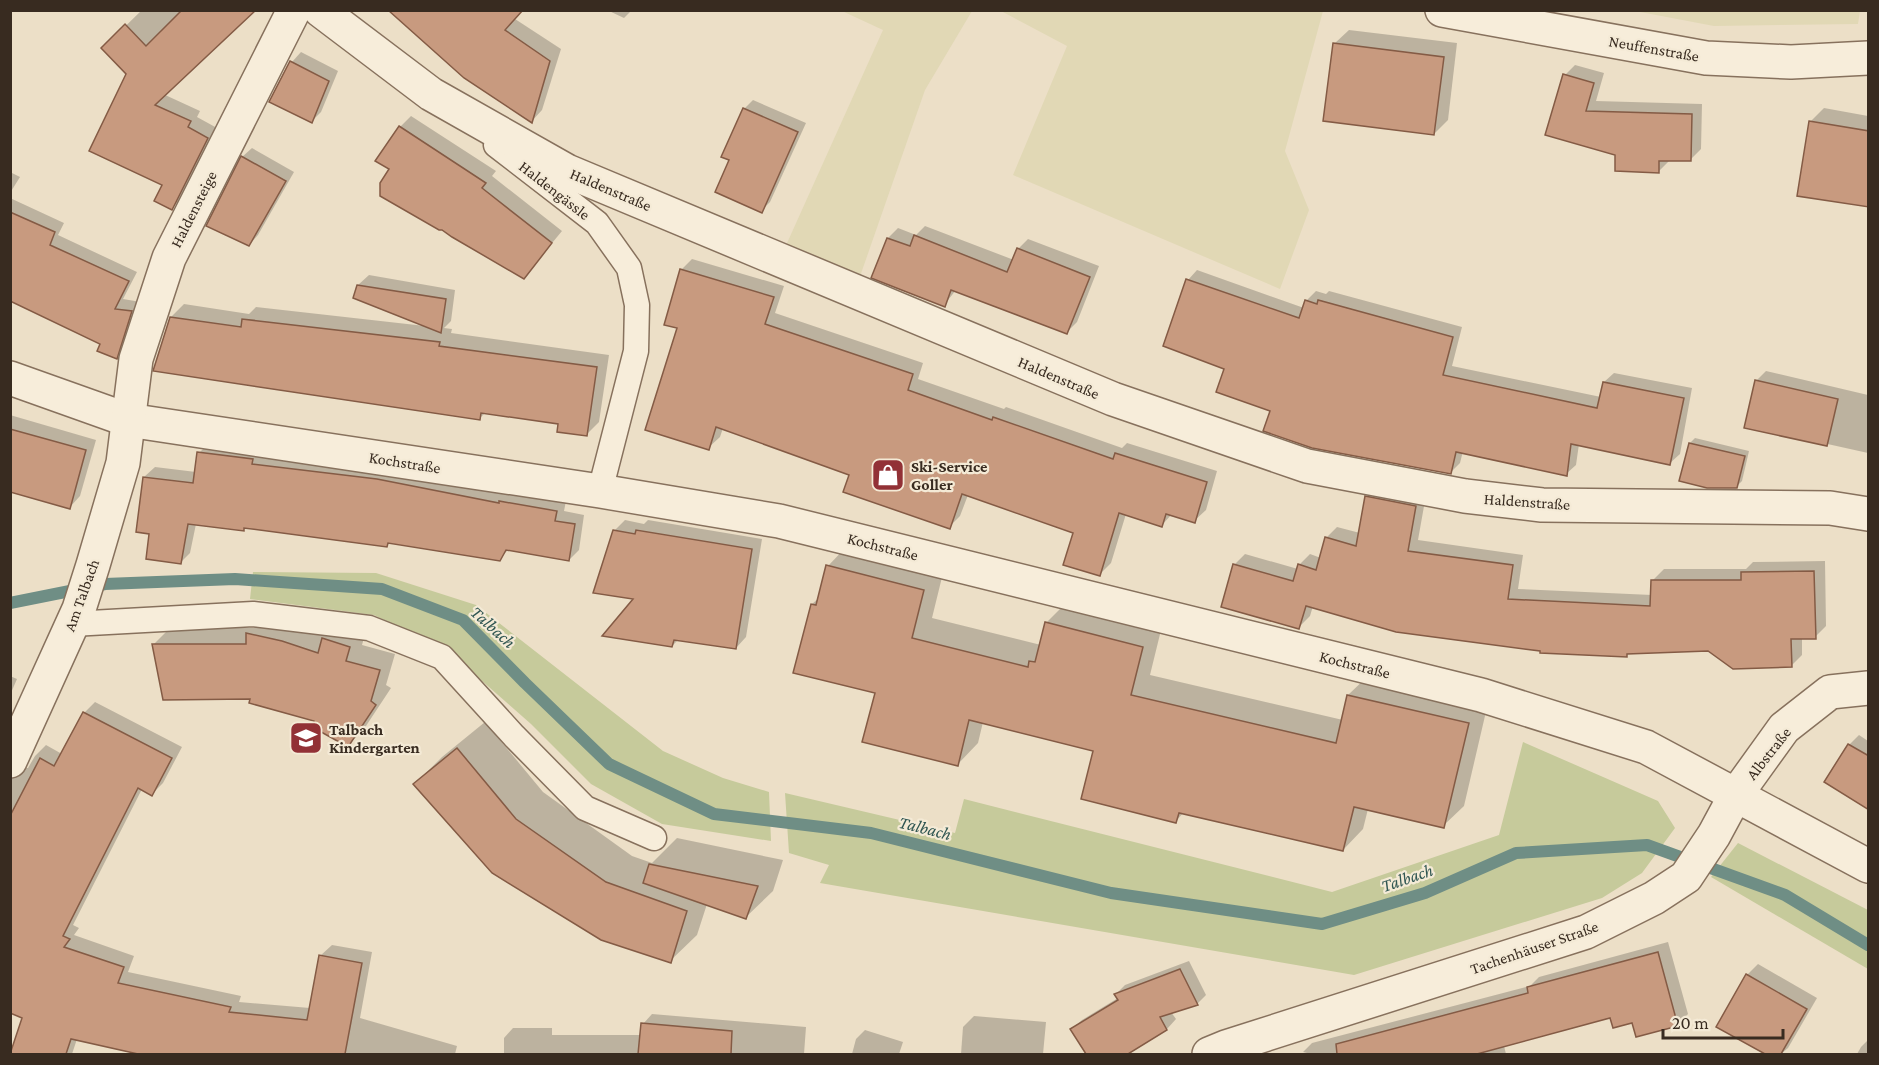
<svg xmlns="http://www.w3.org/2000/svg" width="1879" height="1065" font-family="'Crimson Pro',serif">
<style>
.farmland{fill:#e1d8b5}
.green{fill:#c6ca9b}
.shadow{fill:#0003}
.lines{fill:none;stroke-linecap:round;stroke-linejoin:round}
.stream{stroke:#6f8e85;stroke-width:12}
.building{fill:#c89a7f;stroke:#845b45;stroke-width:1.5}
.service-casing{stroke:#87715d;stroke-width:27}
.minor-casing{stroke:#87715d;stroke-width:36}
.service{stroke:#f7edda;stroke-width:24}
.minor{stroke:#f7edda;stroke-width:33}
.labels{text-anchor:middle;stroke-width:4.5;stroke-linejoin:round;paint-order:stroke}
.street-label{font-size:16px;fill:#382b20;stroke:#f4ead6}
.poi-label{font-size:16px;font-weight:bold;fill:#382b20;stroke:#f4ead6;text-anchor:start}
.water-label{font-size:18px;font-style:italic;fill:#305652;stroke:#f4ead6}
</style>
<rect width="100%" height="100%" fill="#ecdfc7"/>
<g class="farmland">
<path d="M842 11H972L925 90 857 285 783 252 883 30Z"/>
<path d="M1001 11H1323L1285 151 1309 210 1280 289 1013 175 1067 46Z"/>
<path d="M1635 11 1860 10V11L1858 24 1714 26Z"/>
</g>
<g class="green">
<path d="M253 572 376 573 476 605 663 751 723 778 769 792 771 841 662 824 591 784 531 724 448 651 374 615 250 599Z"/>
<path d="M1523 742 1658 801 1675 828 1642 873 1602 898 1354 975 820 883 829 865 789 853 785 793 955 833 964 799 1332 892 1499 835Z"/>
<path d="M1738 843 1868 910V969L1711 877Z"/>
</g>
<g class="shadow">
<path d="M142 10H253L163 94 200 111 197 117 217 128 182 198 172 208 127 73 103 48Z"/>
<path d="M390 10 515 19 561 49 542 110 531 122Z"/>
<path d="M607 10H632L624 18Z"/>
<path d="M1349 30 1457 43 1448 120 1434 134 1334 44Z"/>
<path d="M301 52 338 71 321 112 311 122 292 62Z"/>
<path d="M1575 65 1604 73 1596 101 1702 104 1701 149 1690 160 1669 161 1659 171 1616 154 1547 134 1565 75Z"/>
<path d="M753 100 806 123 770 202 761 211 731 159 744 109Z"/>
<path d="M1824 108 1868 116V206L1810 122Z"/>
<path d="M411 116 496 171 492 176 562 231 524 277 392 168 400 127Z"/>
<path d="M252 148 294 172 258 235 249 245 242 157Z"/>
<path d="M10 172 20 177 10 193Z"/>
<path d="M10 198 64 223 58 235 137 272 123 299 141 302 126 348 117 357 102 343 10 300Z"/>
<path d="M925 226 1014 260 1018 249 1028 239 1099 266 1077 322 1067 332 956 290 944 305 888 238 898 228 916 235Z"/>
<path d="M692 259 784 286 775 313 923 363 918 379 1004 409 1006 407 1122 448 1127 443 1217 471 1206 510 1194 521 1172 514 1162 525 1126 514 1111 563 1099 575 1075 532 968 495 960 516 949 527 851 474 723 428 720 437 708 448 679 327 681 270Z"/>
<path d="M1197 270 1304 308 1306 301 1316 291 1326 294 1329 291 1462 327 1452 366 1601 397 1604 382 1614 373 1692 388 1680 454 1670 463 1579 444 1576 465 1566 474 1463 451 1460 463 1450 473 1272 410 1226 368 1188 280Z"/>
<path d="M369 275 455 290 451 321 444 328 452 329 451 333 609 355 599 422 586 435 560 422 486 412 480 418 171 317 184 304 249 314 256 307 425 326 358 285Z"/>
<path d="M1766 371 1868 395V453L1746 426 1756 381Z"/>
<path d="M10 415 96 440 80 496 70 507 10 491Z"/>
<path d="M1695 438 1749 451 1742 481 1736 487 1690 443Z"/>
<path d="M209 443 566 501 564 511 584 515 579 550 569 560 509 549 499 559 390 542 387 545 245 527 243 529 196 524 190 553 180 563 151 532 144 477 155 467 196 472 199 453Z"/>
<path d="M1377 486 1426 495 1418 540 1523 555 1518 589 1652 595 1653 580 1664 569H1746L1753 562 1825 561 1826 626 1815 637 1802 638V655L1791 666 1709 650 1629 652 1626 655 1541 650 1313 606 1310 616 1299 627 1234 565 1245 554 1298 569 1299 565 1310 554 1321 558 1326 538 1337 527 1360 533 1367 497Z"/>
<path d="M625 520 644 524 648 520 762 539 746 637 736 648 679 639 672 646 636 598 614 531Z"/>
<path d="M848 545 944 569 932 618 1041 645 1046 623 1067 602 1162 626 1150 675 1343 720 1348 695 1369 675 1488 703 1464 806 1443 826 1368 809 1363 829 1343 850 1184 812 1176 821 1095 749 983 722 978 743 958 764 877 692 812 604 820 597 828 566Z"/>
<path d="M264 618 366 631 362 645 395 654 386 685 391 688 364 729 348 745 315 720 251 698 153 645 170 628H254Z"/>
<path d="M10 676 17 679 10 695Z"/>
<path d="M95 702 182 747 163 783 152 794 142 789 73 925 79 928 74 935 134 956 128 972 241 996 239 1002 310 1008 320 956 332 945 372 952 360 1018 457 1046 455 1054H145L77 1039 72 1054H23L12 1051 24 1018 10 1012V765L14 768H28L35 756 46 745 62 754 84 713Z"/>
<path d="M485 722 543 792 632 856 652 863 677 838 783 860 773 891 746 917 707 904 697 935 670 961 415 784 442 757Z"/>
<path d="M1859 735 1868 741V808L1849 745Z"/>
<path d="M1668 942 1688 1014 1677 1025 1633 1021 1611 1016 1504 1046 1506 1054H1311L1303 1052 1312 1043 1530 986 1539 977Z"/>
<path d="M1189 961 1206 995 1197 1004 1171 1012 1176 1019 1167 1029 1125 1054H1088L1072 1029 1082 1020 1118 998 1116 994 1125 985Z"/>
<path d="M1758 964 1817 998 1788 1048 1781 1054H1768L1718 1026 1747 975Z"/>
<path d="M652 1014 806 1027 804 1054H504V1038L513 1028H552V1035H642L643 1024Z"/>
<path d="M974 1016 1046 1022 1043 1054H961L963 1027Z"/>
<path d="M865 1030 903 1042 899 1054H852L856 1039Z"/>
<path d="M1868 1040V1054H1857L1861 1047Z"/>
</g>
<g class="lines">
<path class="stream" d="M10 603 105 584 235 579 382 589 463 620 525 683 609 764 714 814 871 833 1111 893 1322 924 1425 893 1516 853 1647 845 1785 895 1868 945"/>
</g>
<g class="building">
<path d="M182 10H256L155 105 191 121 188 127 208 138 172 210 154 201 162 185 89 151 126 74 101 48 125 24 146 46Z"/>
<path d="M388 10H523L505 30 550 61 532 123 464 78Z"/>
<path d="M1333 43 1444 57 1434 135 1323 121Z"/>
<path d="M290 61 329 81 312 123 269 102Z"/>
<path d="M1563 74 1594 83 1586 111 1692 114 1691 161H1659V173L1615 171V155L1545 135Z"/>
<path d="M743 108 798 132 762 213 715 192 729 160 721 157Z"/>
<path d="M1809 121 1869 131V207L1797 196Z"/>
<path d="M399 126 486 183 482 188 552 243 524 279 452 237 442 230H439L380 196V183L389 169 375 161Z"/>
<path d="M241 156 286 181 249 246 206 226Z"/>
<path d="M10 212 55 232 50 245 129 281 115 309 132 311 117 359 97 351 100 344 10 301Z"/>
<path d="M914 235 1007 272 1017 248 1090 277 1067 334 951 290 945 307 871 278 887 238 910 246Z"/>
<path d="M680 269 774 297 765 324 913 374 908 390 992 420 993 417 1113 459 1115 453 1207 482 1195 523 1166 514 1162 527 1119 513 1100 576 1063 565 1073 533 962 494 950 529 843 492 849 475 716 427 709 450 645 430 677 328 664 325Z"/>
<path d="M1186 279 1299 318 1305 300 1317 304 1318 300 1453 337 1443 375 1597 408 1603 382 1684 398 1670 465 1571 444 1567 476 1456 452 1451 474 1312 448 1263 431 1270 411 1216 392 1224 369 1163 346Z"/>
<path d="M357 285 446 299 441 333 353 298Z"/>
<path d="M170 317 241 327 242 319 440 342 439 346 597 367 587 436 557 432 558 424 481 413 480 420 153 371Z"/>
<path d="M1755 380 1838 399 1827 446 1744 428Z"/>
<path d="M10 429 86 450 70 509 10 492Z"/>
<path d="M1689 443 1745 456 1737 488H1707L1679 481Z"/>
<path d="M197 452 253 459 252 464 377 479 499 503V501L557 511 555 521 575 524 569 561 506 550 500 561 388 543 387 547 244 528V531L188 524 181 564 146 559 149 534 136 532 143 477 193 483Z"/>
<path d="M1365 496 1416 506 1408 551 1513 565 1508 599 1650 606 1651 580H1741V572L1814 571 1816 639H1791L1792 667 1733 669 1708 651 1627 654V657L1540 653V651L1396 632 1306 606 1299 629 1221 607 1233 564 1293 581 1298 564 1316 570 1325 537 1356 546Z"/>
<path d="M613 530 635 534 636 530 752 549 736 649 674 640 672 647 602 636 633 599 593 593Z"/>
<path d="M826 565 924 590 912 638 1028 667 1029 661 1035 662 1045 622 1143 647 1131 695 1336 743 1347 695 1469 723 1444 828 1354 807 1343 851 1179 813 1176 823 1081 799 1093 751 969 720 958 766 862 742 875 693 793 673 811 604 816 605Z"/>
<path d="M246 633 282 641 318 653 322 638 350 647 346 661 380 670 371 701 376 705 348 747 314 728V721L249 703 250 699 163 700 152 644H246Z"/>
<path d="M83 712 172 758 152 796 138 788 63 936 70 939 64 947 124 967 118 983 231 1007 229 1012 307 1020 319 955 362 963 345 1054H138L71 1039 66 1054H10L22 1018 10 1013V816L40 758 54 766Z"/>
<path d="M1848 744 1869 756V810L1824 782Z"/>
<path d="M457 748 516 819 606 882 687 911 671 963 601 940 492 873 413 784Z"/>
<path d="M649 864 758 886 746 919 643 883Z"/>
<path d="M1658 952 1678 1026 1636 1037 1632 1023 1613 1028 1610 1018 1477 1054H1337L1336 1044 1528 993 1527 987Z"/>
<path d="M1180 969 1198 1005 1160 1017 1167 1030 1128 1054H1086L1070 1029 1118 1000 1114 994Z"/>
<path d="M1746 974 1807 1009 1781 1054H1765L1716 1027Z"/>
<path d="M641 1023 732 1031 731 1054H638Z"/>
</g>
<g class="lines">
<defs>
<g id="service">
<path d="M496 145 597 223 629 268 637 305 636 351 600 491"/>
<path d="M72 624 253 614 369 628 442 657 514 736 585 808 654 838"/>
</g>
<g id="minor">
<path d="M320 10 431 94 567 171 1113 399 1307 466 1465 496 1542 505 1830 508 1868 514"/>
<path d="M1442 10 1706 58 1791 62 1868 58"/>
<path d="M10 378 128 420 600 491 779 521 1481 695 1646 747 1868 866"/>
<path d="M10 761 79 609 93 565 123 463 136 359 169 258 294 10"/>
<path d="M1209 1054 1226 1047 1586 932 1654 898 1686 877 1714 835 1735 796 1784 728 1830 692 1868 688"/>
</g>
</defs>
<use href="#service" class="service-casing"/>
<use href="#minor" class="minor-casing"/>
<use href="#service" class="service"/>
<use href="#minor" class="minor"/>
</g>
<defs>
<symbol id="shop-square" viewBox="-11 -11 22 22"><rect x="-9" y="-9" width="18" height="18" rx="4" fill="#923136" stroke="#f4ead6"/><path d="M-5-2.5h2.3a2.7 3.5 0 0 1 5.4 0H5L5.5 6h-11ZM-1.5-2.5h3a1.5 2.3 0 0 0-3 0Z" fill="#fff"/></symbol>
<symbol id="school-square" viewBox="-11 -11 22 22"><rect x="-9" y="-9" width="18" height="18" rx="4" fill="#923136" stroke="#f4ead6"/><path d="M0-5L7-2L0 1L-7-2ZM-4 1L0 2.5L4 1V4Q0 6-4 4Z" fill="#fff"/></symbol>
</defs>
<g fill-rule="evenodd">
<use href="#shop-square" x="869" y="456" width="38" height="38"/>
<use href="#school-square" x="287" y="719" width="38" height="38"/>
</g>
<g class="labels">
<g class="street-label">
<text transform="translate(1654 48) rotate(10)" y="6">Neuffenstraße</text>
<text transform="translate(611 189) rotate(23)" y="6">Haldenstraße</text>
<text transform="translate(555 190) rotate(38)" y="6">Haldengässle</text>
<text transform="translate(193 209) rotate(-63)" y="6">Haldensteige</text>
<text transform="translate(1059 377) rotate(23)" y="6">Haldenstraße</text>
<text transform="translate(405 462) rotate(9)" y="6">Kochstraße</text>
<text transform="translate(1527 501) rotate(4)" y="6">Haldenstraße</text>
<text transform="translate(883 546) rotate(14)" y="6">Kochstraße</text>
<text transform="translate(81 595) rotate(-70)" y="6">Am Talbach</text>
<text transform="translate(1355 664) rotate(14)" y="6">Kochstraße</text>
<text transform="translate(1768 753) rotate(-52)" y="6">Albstraße</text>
<text transform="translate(1534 947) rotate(-19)" y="6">Tachenhäuser Straße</text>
</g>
<g class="poi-label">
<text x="911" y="472">Ski-Service<tspan x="911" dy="18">Goller</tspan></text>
<text x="329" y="735">Talbach<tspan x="329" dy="18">Kindergarten</tspan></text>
</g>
<g class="water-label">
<text transform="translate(493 627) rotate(42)" y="6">Talbach</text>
<text transform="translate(925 828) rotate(14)" y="6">Talbach</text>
<text transform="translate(1407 878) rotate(-19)" y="6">Talbach</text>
</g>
</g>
<rect width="1879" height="1065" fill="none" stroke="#382b20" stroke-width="24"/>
<path d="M1663 1029v9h120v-9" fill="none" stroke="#382b20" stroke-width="3"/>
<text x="1672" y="1029" font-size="18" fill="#382b20" stroke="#f4ead6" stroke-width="4.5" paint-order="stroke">20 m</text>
</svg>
